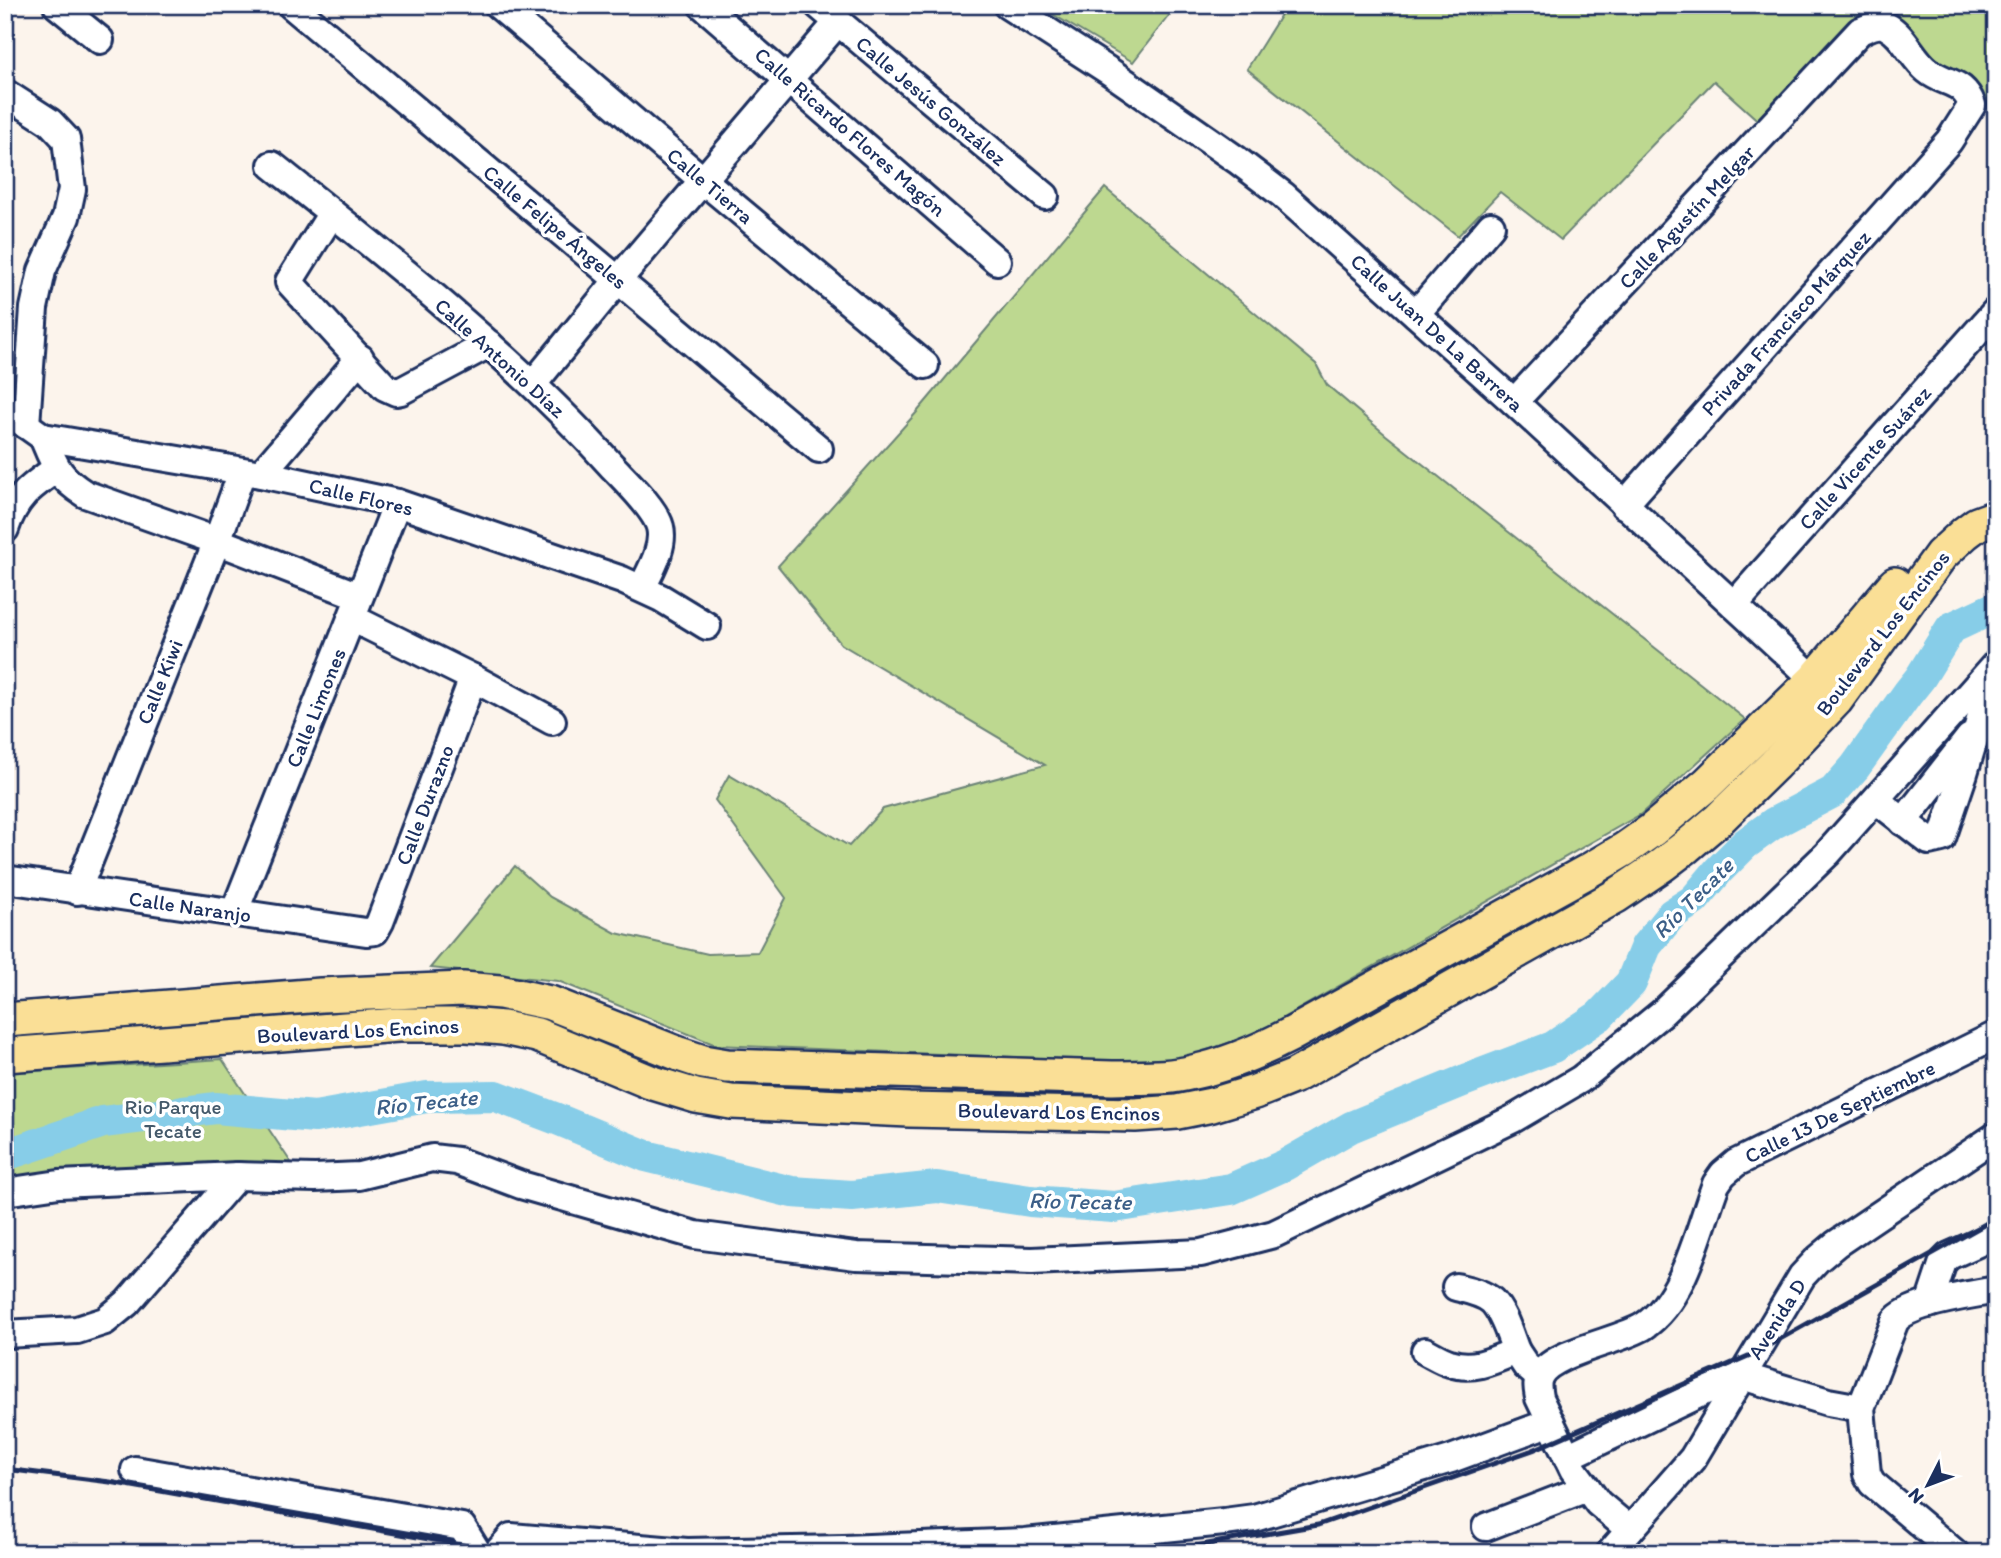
<svg xmlns="http://www.w3.org/2000/svg" width="2001" height="1558" font-family="Itim,sans-serif">
<style>
.green{fill:#bdd890;stroke:#6c8477;stroke-width:2}
.lines{fill:none;stroke-linecap:round;stroke-linejoin:round}
.river{stroke:#87cde8;stroke-width:32}
.minor-casing{stroke:#1b2f5e;stroke-width:32}
.major-casing{stroke:#1b2f5e;stroke-width:38}
.minor{stroke:#fff;stroke-width:26}
.major{stroke:#fadf96;stroke-width:33}
.rail{stroke:#1b2f5e;stroke-width:5}
.labels{text-anchor:middle;stroke-width:7;stroke-linejoin:round;paint-order:stroke}
.street-label{font-size:21px;fill:#1b2f5e;stroke:#fff}
.park-label{font-size:21px;fill:#44596a;stroke:#fff}
.water-label{font-size:23px;font-style:italic;fill:#3b5e87;stroke:#fff}
</style>
<rect width="100%" height="100%" fill="#fcf4ec"/>
<filter id="ink" filterUnits="userSpaceOnUse"><feTurbulence type="fractalNoise" baseFrequency=".0143" numOctaves="2"/><feDisplacementMap in="SourceGraphic" scale="14" xChannelSelector="R" yChannelSelector="G"/><feConvolveMatrix kernelMatrix="1 2 1 2 8 2 1 2 1" color-interpolation-filters="sRGB"/></filter>
<g filter="url(#ink)">
<g class="green">
<path d="M1037 5H1177L1133 62Z"/>
<path d="M1291 5H1996V110L1869 6 1763 125 1714 81 1561 240 1500 192 1458 236 1247 69 1282 13Z"/>
<path d="M1105 188 1316 364 1327 385 1386 435 1745 719 1641 814 1255 1034 1178 1060 1136 1062 716 1045 558 981 430 968 515 866 550 897 616 933 708 954 758 952 786 898 715 800 729 775 849 846 883 809 1045 765 841 644 778 566 917 412Z"/>
<path d="M222 1059 296 1170 5 1189V1073Z"/>
</g>
<g class="lines">
<path class="river" d="M5 1155 103 1122 216 1108 315 1117 427 1097 496 1096 557 1119 646 1156 792 1192 852 1196 937 1187 1030 1201 1114 1207 1231 1189 1285 1165 1351 1127 1463 1081 1553 1047 1599 1016 1631 983 1646 946 1672 914 1694 900 1719 870 1745 844 1774 823 1833 792 1855 767 1908 693 1920 678 1951 628 1996 607"/>
<defs>
<g id="minor">
<path d="M57 5 100 40"/>
<path d="M291 5 819 449"/>
<path d="M498 5 704 181 925 365"/>
<path d="M702 5 997 261"/>
<path d="M818 5 1045 196"/>
<path d="M1007 5 1109 71 1237 160 1283 195 1514 402 1827 691"/>
<path d="M5 93 50 122 66 139 72 189 66 217 42 271 34 308 26 425"/>
<path d="M272 165C390 259 510 353 611 465 625 480 655 508 660 527 665 547 650 571 642 588"/>
<path d="M332 213 289 282 385 387 396 392 401 391 489 344"/>
<path d="M1416 314 1491 226"/>
<path d="M533 384 618 280 837 23"/>
<path d="M1514 402 1860 31C1868 28 1877 22 1886 26 1904 35 1912 58 1927 70 1945 85 1963 79 1972 105L1949 141 1624 505"/>
<path d="M5 410 43 437 261 474 397 503 622 580 661 598 707 626"/>
<path d="M43 437C55 466 58 477 85 494L217 541 359 596"/>
<path d="M261 474 360 358"/>
<path d="M5 529C15 498 30 487 56 469"/>
<path d="M1734 605 1996 311"/>
<path d="M352 618 473 678 552 721"/>
<path d="M1876 800 1929 841 1942 838 1964 773 1995 670"/>
<path d="M1903 822 1969 738"/>
<path d="M5 879 366 932 375 931 380 922 473 678"/>
<path d="M77 891 217 541 242 472"/>
<path d="M234 913 397 503"/>
<path d="M5 1192 59 1184 237 1176 315 1178 359 1176 432 1158 457 1161 521 1185 695 1235 856 1256 1032 1261 1201 1253 1274 1234 1513 1119 1581 1079 1662 1013 1827 854 1996 664"/>
<path d="M1456 1287C1468 1290 1483 1293 1492 1301 1504 1313 1510 1336 1516 1351"/>
<path d="M1929 1304 1943 1262 1949 1256 1996 1235"/>
<path d="M5 1334 77 1330 105 1321 127 1303 237 1176"/>
<path d="M1425 1351C1433 1355 1442 1361 1450 1363 1474 1371 1495 1360 1516 1351L1526 1366 1539 1377"/>
<path d="M1567 1457 1703 1392 1742 1376 1828 1402 1861 1408"/>
<path d="M135 1470 462 1527 478 1553"/>
<path d="M1486 1527 1587 1488"/>
<path d="M1630 1530 1598 1503 1573 1469 1539 1398C1538 1391 1536 1384 1539 1377 1550 1352 1621 1341 1644 1326 1685 1299 1699 1228 1716 1184L1723 1174 1736 1163 1996 1035"/>
<path d="M497 1553 511 1537 687 1552 843 1549 1025 1542 1224 1522 1254 1518 1451 1459 1551 1422"/>
<path d="M1610 1553 1693 1458 1802 1276 1817 1260 1836 1244 1996 1136"/>
<path d="M1955 1553 1872 1483 1867 1474 1861 1408 1895 1321C1909 1302 1972 1295 1996 1290"/>
</g>
<g id="major">
<path d="M5 1020 321 995 463 989 500 992 550 1003 679 1054 703 1062 727 1066 1112 1078C1139 1077 1167 1079 1193 1072 1227 1065 1259 1051 1290 1035L1588 871 1625 849 1652 830 1707 784 1815 679 1895 584"/>
<path d="M5 1055 398 1025H467L503 1028 537 1035 650 1082 696 1096 731 1102 909 1110 1135 1115 1177 1112 1212 1105 1255 1092 1295 1076 1616 896 1662 865 1687 846 1719 819 1774 765 1836 700 1941 555 1965 533 1977 524 1996 517"/>
</g>
</defs>
<use href="#minor" class="minor-casing"/>
<use href="#major" class="major-casing"/>
<use href="#minor" class="minor"/>
<use href="#major" class="major"/>
<g class="rail">
<path d="M5 1469 110 1482 507 1553"/>
<path d="M1155 1553 1318 1525 1533 1450 1755 1353 1996 1218"/>
</g>
</g>
</g>
<g class="labels">
<g class="street-label">
<text transform="translate(931 101) rotate(40)" y="7">Calle Jesús González</text>
<text transform="translate(850 132) rotate(41)" y="7">Calle Ricardo Flores Magón</text>
<text transform="translate(710 186) rotate(40)" y="7">Calle Tierra</text>
<text transform="translate(1687 217) rotate(-47)" y="7">Calle Agustín Melgar</text>
<text transform="translate(555 227) rotate(40)" y="7">Calle Felipe Ángeles</text>
<text transform="translate(1786 323) rotate(-48)" y="7">Privada Francisco Márquez</text>
<text transform="translate(1437 333) rotate(42)" y="7">Calle Juan De La Barrera</text>
<text transform="translate(500 358) rotate(42)" y="7">Calle Antonio Díaz</text>
<text transform="translate(1865 458) rotate(-48)" y="7">Calle Vicente Suárez</text>
<text transform="translate(361 497) rotate(13)" y="7">Calle Flores</text>
<text transform="translate(1883 633) rotate(-52)" y="7">Boulevard Los Encinos</text>
<text transform="translate(160 682) rotate(-68)" y="7">Calle Kiwi</text>
<text transform="translate(316 708) rotate(-68)" y="7">Calle Limones</text>
<text transform="translate(425 805) rotate(-69)" y="7">Calle Durazno</text>
<text transform="translate(190 907) rotate(8)" y="7">Calle Naranjo</text>
<text transform="translate(358 1031) rotate(-3)" y="7">Boulevard Los Encinos</text>
<text transform="translate(1059 1112) rotate(1)" y="7">Boulevard Los Encinos</text>
<text transform="translate(1840 1112) rotate(-26)" y="7">Calle 13 De Septiembre</text>
<text transform="translate(1777 1319) rotate(-58)" y="7">Avenida D</text>
</g>
<g class="park-label">
<text x="173" y="1114">Rio Parque<tspan x="173" dy="24">Tecate</tspan></text>
</g>
<g class="water-label">
<text transform="translate(1693 898) rotate(-45)" y="8">Río Tecate</text>
<text transform="translate(426 1102) rotate(-6)" y="8">Río Tecate</text>
<text transform="translate(1080 1201) rotate(1)" y="8">Río Tecate</text>
</g>
</g>
<rect width="2001" height="1558" fill="none" stroke="#fff" stroke-width="28"/>
<rect x="14" y="14" width="1973" height="1530" fill="none" stroke="#1b2f5e" stroke-width="2.5" filter="url(#ink)"/>
<g transform="translate(1928 1485) rotate(228)" stroke="#ffffff" stroke-width="5" paint-order="stroke">
<path d="M0-5L12 26L0 18L-12 26Z" fill="#1b2f5e"/>
<text y="-10" font-size="19" font-weight="bold" text-anchor="middle" fill="#1b2f5e">N</text>
</g>
</svg>
